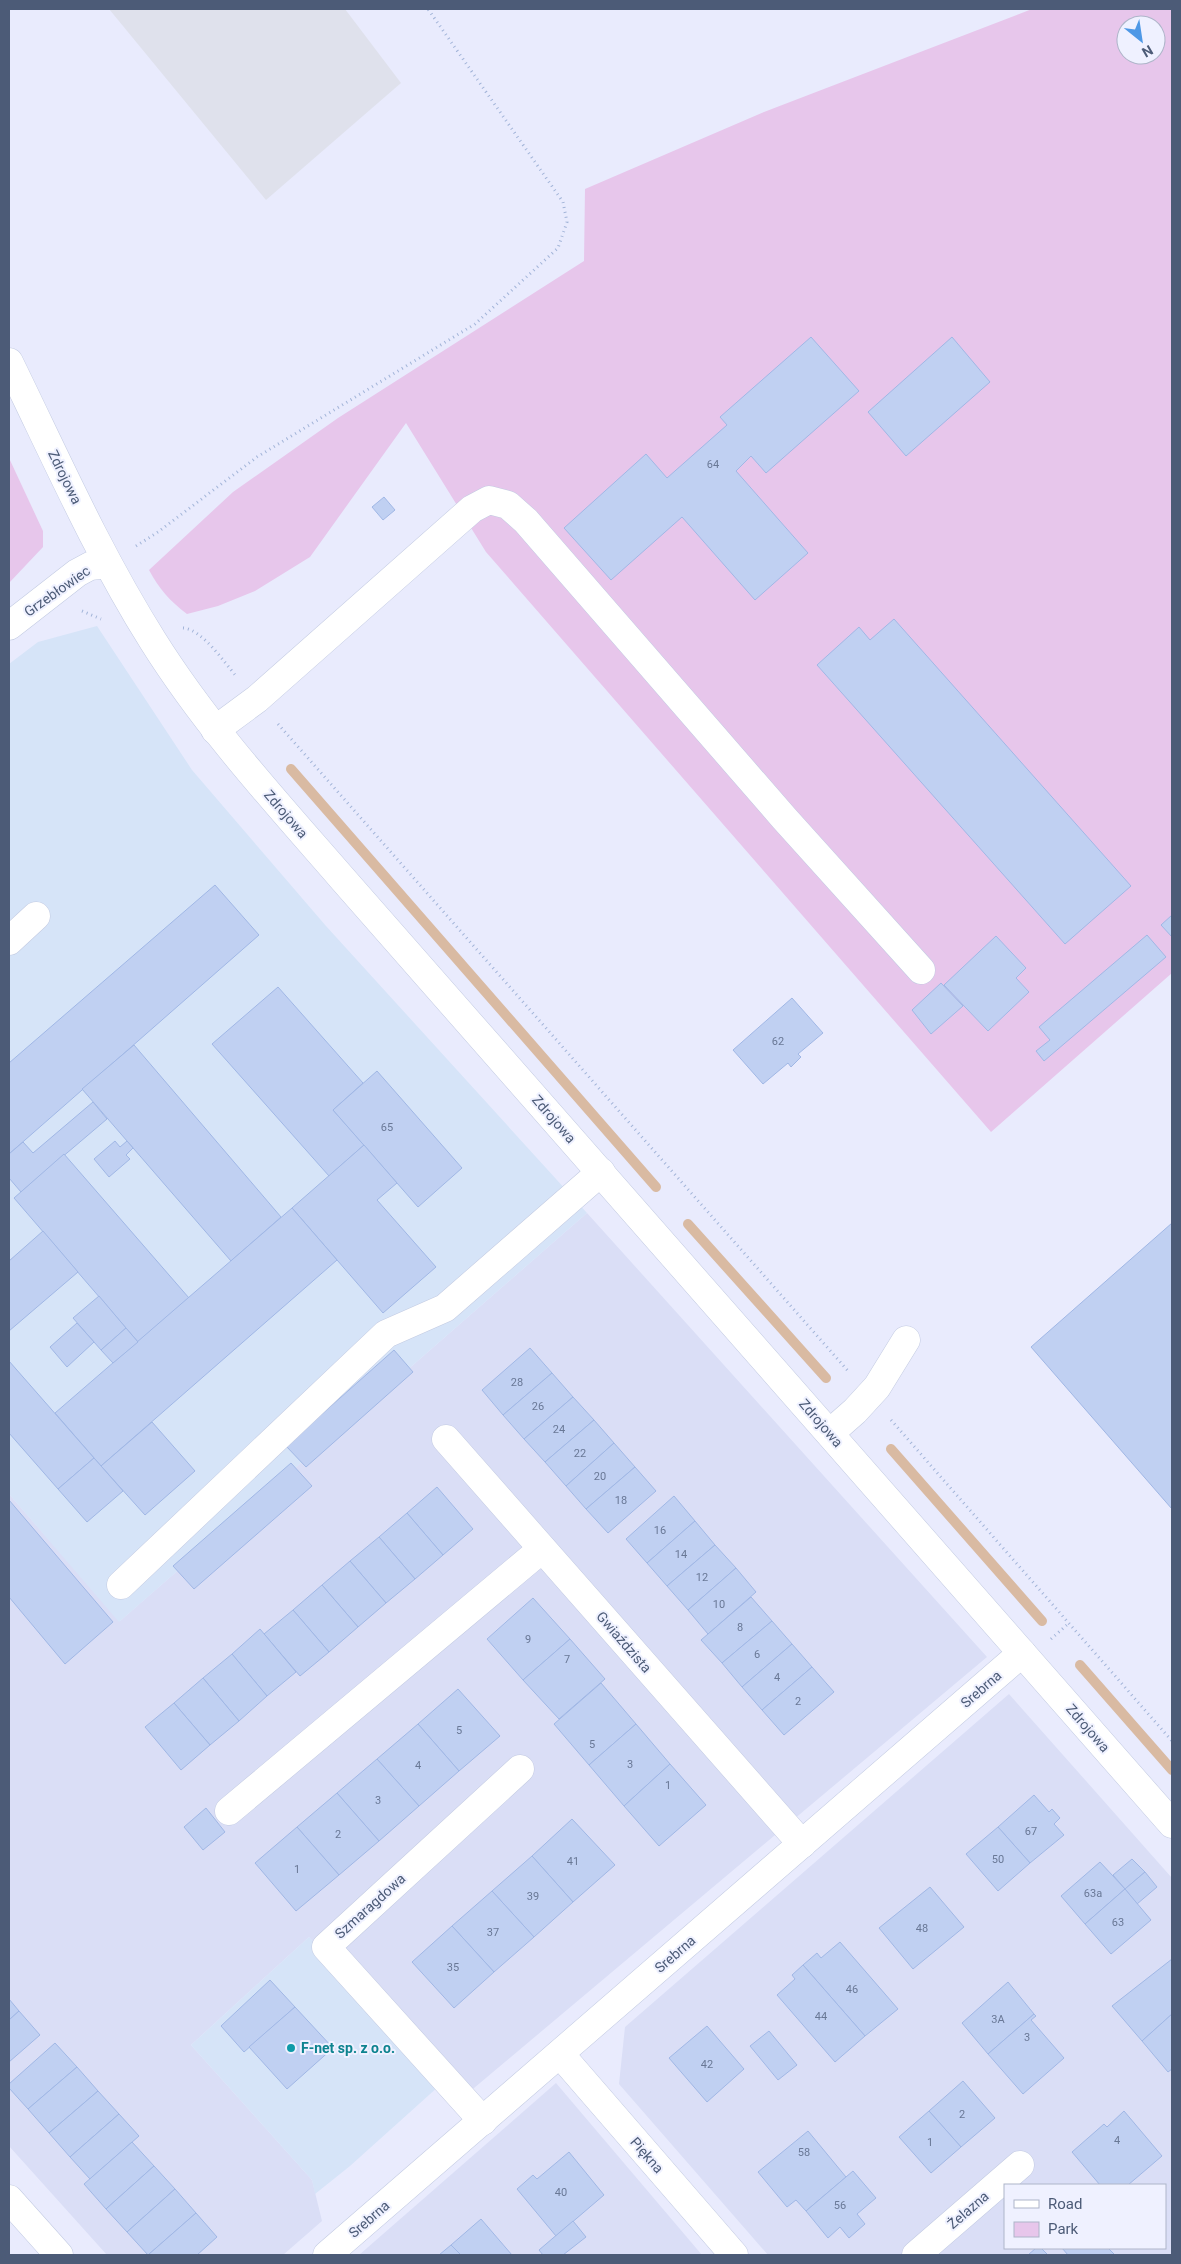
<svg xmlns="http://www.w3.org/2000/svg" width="1181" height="2264" font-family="Roboto,sans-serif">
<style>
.residential{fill:#dadef6;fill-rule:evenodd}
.commercial{fill:#d6e4f8}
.industrial{fill:#dfe1ec}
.green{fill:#e7c6eb;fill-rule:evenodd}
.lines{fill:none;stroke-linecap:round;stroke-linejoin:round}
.stream{stroke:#d9baa2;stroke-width:10}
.building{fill:#c0d0f2;stroke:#a0b7e5}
.minor-casing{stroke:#c3cbe2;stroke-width:29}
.path{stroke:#a2b4d8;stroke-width:3;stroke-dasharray:1 4;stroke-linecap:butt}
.minor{stroke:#fff;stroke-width:28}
.culture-dot{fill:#0f9aa8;stroke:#eff1ff;stroke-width:2}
.labels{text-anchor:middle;stroke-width:4;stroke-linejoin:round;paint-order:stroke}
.number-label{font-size:11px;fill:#697896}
.street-label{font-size:14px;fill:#4c5b77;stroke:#eff1ff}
.culture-label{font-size:14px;font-weight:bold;fill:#0d838f;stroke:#eff1ff;text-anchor:start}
</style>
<rect width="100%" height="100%" fill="#e9ebfd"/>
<g class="residential">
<path d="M587 1213 987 1657 455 2104 309 1937 191 2045 312 2180 322 2221 283 2255H107L9 2146V1494L120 1621Z"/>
<path d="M1009 1694 1172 1878V2255H768L619 2084 625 2027ZM1005 2185H1165V2248H1005Z"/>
<path d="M556 2083 702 2255H359Z"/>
</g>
<g class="commercial">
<path d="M97 626 192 770 326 926 587 1213 119 1622 9 1494V664L38 642Z"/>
<path d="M309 1937 439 2086 350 2166 315 2194 312 2180 191 2045Z"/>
</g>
<path class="industrial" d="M109 9H345L401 83 266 200Z"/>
<g class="green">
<path d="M1032 9H1172V973L991 1132 486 552 406 423 310 557 255 591 218 606 187 614C170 601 159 589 149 570L233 492 338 418 584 261 585 189 764 112ZM1126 25H1156V55H1126Z"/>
<path d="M9 458 43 531V547L9 583Z"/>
</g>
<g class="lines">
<g class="stream">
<path d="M291 769 656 1187"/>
<path d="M688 1224 826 1378"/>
<path d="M891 1449 1042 1621"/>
<path d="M1080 1665 1172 1770"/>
</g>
</g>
<g class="building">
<path d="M811 337 859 391 766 473 751 456 736 471 808 553 755 600 682 517 611 580 564 528 646 454 667 478 727 425 720 417Z"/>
<path d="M952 337 990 382 906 456 868 412Z"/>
<path d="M384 497 395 510 383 520 372 507Z"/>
<path d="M894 619 1131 886 1065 944 817 665 859 627 870 640Z"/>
<path d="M215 885 259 935 9 1154V1063Z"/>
<path d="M1172 915V937L1161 925Z"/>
<path d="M1147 935 1166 957 1044 1061 1036 1051 1050 1040 1039 1027Z"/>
<path d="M996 936 1026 968 1016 978 1029 992 988 1031 944 985Z"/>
<path d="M941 983 963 1006 931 1034 912 1010Z"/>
<path d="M278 987 363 1083 333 1110 364 1145 329 1176 212 1044Z"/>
<path d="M792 998 823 1033 798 1054 801 1057 791 1067 788 1063 763 1084 733 1050Z"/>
<path d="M134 1045 281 1217 231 1261 82 1089Z"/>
<path d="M377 1071 462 1168 418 1207 333 1110Z"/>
<path d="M93 1102 107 1119 21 1192 9 1178V1154L23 1142 33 1153Z"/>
<path d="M115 1141 120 1147 127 1141 133 1148 126 1155 130 1159 109 1177 94 1159Z"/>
<path d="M364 1145 397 1183 377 1200 436 1267 383 1313 292 1208Z"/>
<path d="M64 1154 189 1298 138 1342 14 1198Z"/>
<path d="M292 1208 337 1260 101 1466 55 1413Z"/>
<path d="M1172 1223V1509L1031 1347Z"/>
<path d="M43 1231 78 1272 9 1331V1261Z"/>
<path d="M99 1296 126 1328 101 1350 73 1318Z"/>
<path d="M77 1323 94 1342 67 1367 50 1347Z"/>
<path d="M126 1328 138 1342 113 1363 101 1350Z"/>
<path d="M530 1348 552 1373 503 1415 482 1390Z"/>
<path d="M394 1350 413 1372 306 1467 286 1446Z"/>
<path d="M9 1361 94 1458 58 1489 9 1433Z"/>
<path d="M552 1373 573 1397 524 1439 503 1415Z"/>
<path d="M573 1397 594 1420 545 1462 524 1439Z"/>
<path d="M594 1420 614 1443 566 1486 545 1462Z"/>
<path d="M152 1422 195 1471 145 1515 101 1466Z"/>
<path d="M614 1443 635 1467 586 1509 566 1486Z"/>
<path d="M94 1458 123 1491 87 1522 58 1489Z"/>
<path d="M291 1463 312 1486 194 1589 173 1566Z"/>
<path d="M635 1467 656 1491 608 1533 586 1509Z"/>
<path d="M437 1487 473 1529 443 1555 407 1513Z"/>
<path d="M674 1496 695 1521 647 1563 626 1539Z"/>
<path d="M9 1500 113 1622 65 1664 9 1597Z"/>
<path d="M407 1513 443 1555 415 1579 379 1537Z"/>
<path d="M695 1521 715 1545 667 1586 647 1563Z"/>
<path d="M379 1537 415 1579 386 1603 350 1561Z"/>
<path d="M715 1545 736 1568 688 1610 667 1586Z"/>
<path d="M350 1561 386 1603 358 1627 322 1585Z"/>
<path d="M736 1568 756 1592 708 1634 688 1610Z"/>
<path d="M322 1585 358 1627 329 1652 293 1610Z"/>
<path d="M751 1597 772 1621 722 1663 701 1640Z"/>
<path d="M533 1598 570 1639 523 1680 487 1639Z"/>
<path d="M293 1610 329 1652 300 1676 264 1634Z"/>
<path d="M772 1621 792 1644 742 1687 722 1663Z"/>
<path d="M260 1629 296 1672 267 1696 232 1654Z"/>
<path d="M570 1639 605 1679 559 1719 523 1680Z"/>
<path d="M792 1644 812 1667 762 1710 742 1687Z"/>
<path d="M232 1654 267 1696 239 1721 203 1678Z"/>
<path d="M812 1667 834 1692 784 1735 762 1710Z"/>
<path d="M203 1678 239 1721 210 1745 174 1703Z"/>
<path d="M601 1683 636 1724 589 1765 554 1724Z"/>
<path d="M458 1689 500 1736 459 1771 418 1724Z"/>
<path d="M174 1703 210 1745 181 1770 145 1727Z"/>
<path d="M418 1724 459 1771 419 1806 377 1759Z"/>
<path d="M636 1724 670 1764 624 1806 589 1765Z"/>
<path d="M377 1759 419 1806 379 1841 337 1793Z"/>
<path d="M670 1764 706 1805 659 1846 624 1806Z"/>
<path d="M337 1793 379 1841 339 1875 297 1827Z"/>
<path d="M1034 1795 1049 1812 1052 1809 1060 1818 1054 1824 1064 1835 1030 1863 998 1827Z"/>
<path d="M206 1808 225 1832 203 1850 184 1827Z"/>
<path d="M572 1819 615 1865 573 1902 532 1856Z"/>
<path d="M297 1827 339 1875 296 1911 255 1863Z"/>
<path d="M998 1827 1030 1863 998 1891 966 1854Z"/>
<path d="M532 1856 573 1902 534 1937 492 1891Z"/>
<path d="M1132 1859 1145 1872 1125 1889 1113 1875Z"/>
<path d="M1100 1862 1125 1889 1085 1924 1061 1896Z"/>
<path d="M1145 1872 1157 1887 1137 1904 1125 1889Z"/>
<path d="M930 1887 964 1927 913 1969 879 1928Z"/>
<path d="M1125 1889 1151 1920 1111 1954 1085 1924Z"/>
<path d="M492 1891 534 1937 494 1972 452 1926Z"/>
<path d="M452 1926 494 1972 454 2008 412 1962Z"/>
<path d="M840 1942 898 2009 865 2036 803 1965 817 1953 821 1958Z"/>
<path d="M1172 1959V2014L1142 2041 1112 2006Z"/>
<path d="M803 1965 865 2036 835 2062 777 1995 795 1979 792 1975Z"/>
<path d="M270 1980 295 2007 244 2052 221 2026Z"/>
<path d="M1008 1982 1034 2014 988 2054 962 2023Z"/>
<path d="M9 1999 19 2011 9 2020Z"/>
<path d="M295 2007 333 2048 287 2089 249 2047Z"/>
<path d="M19 2011 40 2035 9 2062V2020Z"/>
<path d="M1034 2014 1036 2016 1031 2020 1064 2058 1023 2094 988 2054Z"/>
<path d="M1172 2014V2069L1168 2072 1142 2041Z"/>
<path d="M707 2026 744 2069 707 2102 669 2058Z"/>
<path d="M769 2031 797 2065 778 2080 750 2046Z"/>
<path d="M55 2043 77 2067 28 2109 9 2088V2084Z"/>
<path d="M77 2067 98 2091 49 2133 28 2109Z"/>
<path d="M963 2081 995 2118 961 2147 929 2111Z"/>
<path d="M98 2091 119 2114 70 2157 49 2133Z"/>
<path d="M929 2111 961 2147 931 2173 899 2137Z"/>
<path d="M1124 2111 1162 2156 1128 2185H1100L1072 2152 1104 2124 1107 2127Z"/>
<path d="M119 2114 139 2136 90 2179 70 2157Z"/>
<path d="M808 2131 846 2177 806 2211 796 2200 787 2207 758 2172Z"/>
<path d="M132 2142 154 2166 106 2209 84 2184Z"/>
<path d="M569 2152 604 2195 556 2236 517 2189 533 2175 537 2179Z"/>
<path d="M154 2166 175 2189 127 2232 106 2209Z"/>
<path d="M853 2171 876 2198 857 2214 865 2224 849 2238 840 2227 828 2238 806 2211Z"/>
<path d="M175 2189 196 2213 148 2255 127 2232Z"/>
<path d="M196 2213 217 2237 197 2255H148Z"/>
<path d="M481 2219 512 2255H461L451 2245Z"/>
<path d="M573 2221 586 2237 563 2255H543L539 2250Z"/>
<path d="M451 2245 461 2255H439Z"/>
<path d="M1036 2248H1041L1048 2255H1028Z"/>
<path d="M1062 2248H1108L1115 2255H1068Z"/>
</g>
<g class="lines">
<defs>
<g id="minor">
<path d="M9 362C55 456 97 552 153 641 207 727 275 801 341 877L1172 1824"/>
<path d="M9 626 77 573 90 566 108 564"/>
<path d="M215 730 257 699 472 509 489 500 508 505 526 521 784 818 921 970"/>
<path d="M9 941 36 916"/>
<path d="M830 1433 855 1411 877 1387 906 1340"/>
<path d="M446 1439 802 1844"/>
<path d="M121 1585 386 1334 445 1308 601 1172"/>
<path d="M229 1811 542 1549"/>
<path d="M560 2054 734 2255"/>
<path d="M483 2121 326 1947 520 1769"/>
<path d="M9 2199 59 2255"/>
<path d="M327 2255 1022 1653"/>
<path d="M916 2255 1020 2165"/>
</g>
</defs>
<use href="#minor" class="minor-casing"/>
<g class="path">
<path d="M136 546 158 532 257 457 475 324 558 248 567 222 563 202 428 9"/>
<path d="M82 611 101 619"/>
<path d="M183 628C202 629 224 662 236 676"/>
<path d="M278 724 849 1372"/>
<path d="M891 1420 1172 1741"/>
<path d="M1051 1639 1069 1623"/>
</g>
<use href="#minor" class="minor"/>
</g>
<circle class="culture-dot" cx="291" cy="2048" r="5"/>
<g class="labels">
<g class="number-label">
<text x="713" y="468">64</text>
<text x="778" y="1045">62</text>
<text x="387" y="1131">65</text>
<text x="517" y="1386">28</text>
<text x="538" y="1410">26</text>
<text x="559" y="1433">24</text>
<text x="580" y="1457">22</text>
<text x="600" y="1480">20</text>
<text x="621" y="1504">18</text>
<text x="660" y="1534">16</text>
<text x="681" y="1558">14</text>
<text x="702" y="1581">12</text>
<text x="719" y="1608">10</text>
<text x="740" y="1631">8</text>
<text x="528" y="1643">9</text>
<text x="757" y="1658">6</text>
<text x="567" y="1663">7</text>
<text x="777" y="1681">4</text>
<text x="798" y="1705">2</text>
<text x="459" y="1734">5</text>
<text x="592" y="1748">5</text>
<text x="630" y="1768">3</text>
<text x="418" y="1769">4</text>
<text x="668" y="1789">1</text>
<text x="378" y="1804">3</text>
<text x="1031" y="1835">67</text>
<text x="338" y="1838">2</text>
<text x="998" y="1863">50</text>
<text x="573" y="1865">41</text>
<text x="297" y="1873">1</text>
<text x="1093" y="1897">63a</text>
<text x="533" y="1900">39</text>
<text x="1118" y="1926">63</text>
<text x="922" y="1932">48</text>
<text x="493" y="1936">37</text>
<text x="453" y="1971">35</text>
<text x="852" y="1993">46</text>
<text x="821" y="2020">44</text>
<text x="998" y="2023">3A</text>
<text x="1027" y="2041">3</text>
<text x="707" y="2068">42</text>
<text x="962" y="2118">2</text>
<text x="1117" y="2144">4</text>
<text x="930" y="2146">1</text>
<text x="804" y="2156">58</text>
<text x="561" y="2196">40</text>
<text x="840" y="2209">56</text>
</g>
<g class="street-label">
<text transform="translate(65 477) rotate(64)" y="5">Zdrojowa</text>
<text transform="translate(57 591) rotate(-35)" y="5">Grzebłowiec</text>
<text transform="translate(286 814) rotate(49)" y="5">Zdrojowa</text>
<text transform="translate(554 1119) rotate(49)" y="5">Zdrojowa</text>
<text transform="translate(821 1423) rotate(49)" y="5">Zdrojowa</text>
<text transform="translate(624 1642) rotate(49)" y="5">Gwiaździsta</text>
<text transform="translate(981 1689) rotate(-41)" y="5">Srebrna</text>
<text transform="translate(1088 1728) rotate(49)" y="5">Zdrojowa</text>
<text transform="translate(370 1906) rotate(-42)" y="5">Szmaragdowa</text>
<text transform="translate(675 1954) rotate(-41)" y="5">Srebrna</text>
<text transform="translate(647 2155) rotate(49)" y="5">Piękna</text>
<text transform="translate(968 2210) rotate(-41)" y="5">Żelazna</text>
<text transform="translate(369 2219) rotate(-41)" y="5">Srebrna</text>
</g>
<g class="culture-label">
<text x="301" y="2053">F-net sp. z o.o.</text>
</g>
</g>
<rect width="1181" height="2264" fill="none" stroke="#4c5b77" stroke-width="20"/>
<rect x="1004" y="2184" width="162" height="65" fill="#eff1ff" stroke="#aeb5c9"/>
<rect x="1014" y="2200" width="25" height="8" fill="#ffffff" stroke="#aeb5c9"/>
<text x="1048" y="2209" font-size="15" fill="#4c5b77">Road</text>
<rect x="1014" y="2222" width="25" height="15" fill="#e7c6eb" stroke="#aeb5c9"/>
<text x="1048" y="2234" font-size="15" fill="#4c5b77">Park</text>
<g transform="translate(1141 40) rotate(150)"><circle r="24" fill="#eff1ff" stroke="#aeb5c9"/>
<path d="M0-4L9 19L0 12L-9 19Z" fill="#4e98e6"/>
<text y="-8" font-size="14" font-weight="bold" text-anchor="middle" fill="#4c5b77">N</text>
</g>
</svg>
